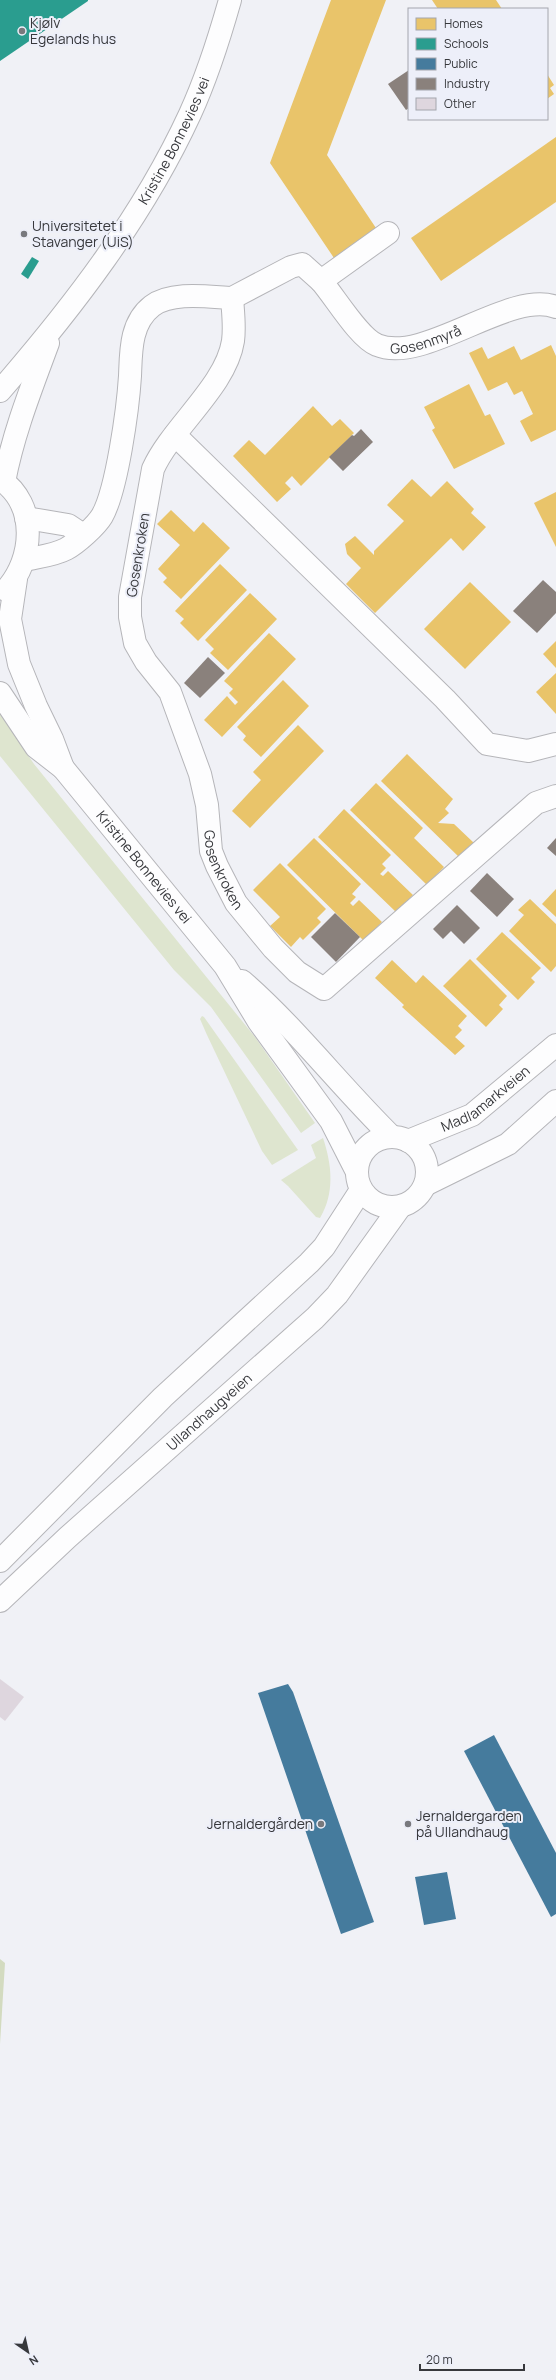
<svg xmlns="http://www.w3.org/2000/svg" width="556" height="2380" font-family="Manrope,sans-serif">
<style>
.green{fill:#dee5cf}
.forest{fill:#d3dbc0}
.homes{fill:#e9c46a}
.schools{fill:#2a9d8f}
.public{fill:#457b9d}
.industry{fill:#8a817c}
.building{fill:#ded6de}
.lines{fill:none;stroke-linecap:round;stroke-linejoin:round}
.minor-casing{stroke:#b5b5b9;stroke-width:24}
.secondary-casing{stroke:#b5b5b9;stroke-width:24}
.minor{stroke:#fdfdfe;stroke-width:22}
.secondary{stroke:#fdfdfe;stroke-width:22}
.poi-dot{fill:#78797d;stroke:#edeff9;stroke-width:1.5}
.labels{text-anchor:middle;stroke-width:4;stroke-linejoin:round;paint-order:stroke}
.poi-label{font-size:14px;fill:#37383c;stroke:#edeff9;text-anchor:start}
.street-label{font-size:14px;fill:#37383c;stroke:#edeff9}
</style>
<rect width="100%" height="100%" fill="#f0f1f6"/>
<g class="green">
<path d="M0 714 34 764 255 1037 315 1123 301 1133 211 1007 174 970 0 756Z"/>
<path d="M202 1016 204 1017 298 1150 272 1165 262 1151 207 1035 200 1019Z"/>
<path d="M323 1138C332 1165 335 1193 320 1218L316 1217 288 1186 281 1180 316 1158 311 1145Z"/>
</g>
<path class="forest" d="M0 1959 5 1963 0 2044Z"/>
<g class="homes">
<path d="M331 0H386L327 155 378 231 336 261 270 163Z"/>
<path d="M432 0H496L502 9H438Z"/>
<path d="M547 74 554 85 550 88 554 94 547 99Z"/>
<path d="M556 137V202L441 281 411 238Z"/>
<path d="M551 345 556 356V430L531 442 520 421 533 414 522 391 514 395 507 382 488 391 469 353 482 347 488 359 514 346 521 360Z"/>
<path d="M469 384 485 416 490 414 505 444 454 469 432 430 435 428 424 407Z"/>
<path d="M313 406 332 426 340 419 354 433 301 486 292 476 285 483 291 489 277 502 233 456 249 440 265 455Z"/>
<path d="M412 479 431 497 447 481 474 509 471 513 486 527 463 551 451 538 375 613 346 584 361 568 347 554 345 544 355 536 374 555V551L404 521 387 505Z"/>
<path d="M556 492V547L534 503Z"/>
<path d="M171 510 194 532 203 522 230 548 181 599 163 582 167 578 158 569 180 545 157 524Z"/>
<path d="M220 564 247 590 198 641 180 623 184 619 175 611Z"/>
<path d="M470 582 511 622 465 669 424 629Z"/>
<path d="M250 593 277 619 228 670 210 653 214 649 205 640Z"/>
<path d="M269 633 296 659 222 737 204 720 227 696 235 705 238 702 229 693 233 689 224 681Z"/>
<path d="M556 641V668L543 654Z"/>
<path d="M556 673V714L536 692Z"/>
<path d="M283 680 309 706 261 757 243 740 246 736 237 727Z"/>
<path d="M298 725 324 751 250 828 232 811 261 780 253 772Z"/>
<path d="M407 754 453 799 445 809 449 813 438 823 454 824 474 843 460 858 381 781Z"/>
<path d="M376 783 423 828 414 838 444 867 427 885 350 810Z"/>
<path d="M344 809 391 855 382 864 386 868 380 874 383 876 388 871 413 895 396 912 318 837Z"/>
<path d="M314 838 361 884 352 894 356 897 350 903 353 906 359 900 382 922 364 941 287 865Z"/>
<path d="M280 863 326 909 317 918 321 922 303 940 300 937 291 947 270 926 280 917 253 890Z"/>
<path d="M556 889V917L542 904Z"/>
<path d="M530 899 556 924V966L551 972 509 931 524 915 518 910Z"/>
<path d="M502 932 541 968 531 978 535 982 518 1000 476 959Z"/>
<path d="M470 959 507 996 499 1005 503 1009 486 1027 443 986Z"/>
<path d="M392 960 416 983 423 975 467 1016 458 1026 462 1030 455 1037 465 1046 455 1055 402 1007 404 1005 375 978Z"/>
</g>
<g class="schools">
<path d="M0 0H88V1L0 61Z"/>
<path d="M32 257 39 261 28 279 21 274Z"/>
</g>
<g class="public">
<path d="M288 1684 293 1692 374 1922 341 1934 258 1693Z"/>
<path d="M494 1735 556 1853V1914L551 1917 464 1751Z"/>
<path d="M447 1872 456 1919 424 1925 415 1877Z"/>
</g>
<g class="industry">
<path d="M409 70V108L406 110 388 84Z"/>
<path d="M361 429 373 442 343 471 329 457 352 435 354 436Z"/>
<path d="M543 580 556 592V613L537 633 513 611Z"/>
<path d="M208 657 225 673 200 698 184 683Z"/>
<path d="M556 838V856L547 848Z"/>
<path d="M487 873 514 899 497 917 470 891Z"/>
<path d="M457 905 480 928 464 944 451 931 443 939 433 929Z"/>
<path d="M335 913 360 937 336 962 311 937Z"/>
</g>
<path class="building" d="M0 1679 24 1697 5 1721 0 1717Z"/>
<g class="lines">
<defs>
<g id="minor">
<path id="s1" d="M321 281C335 297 359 338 377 345 424 365 510 289 556 307"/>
<path d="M232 298 291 267 302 264 321 281 388 233"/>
<path d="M175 435 445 699 487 744 528 751 556 744"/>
<path d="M26 518 68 525 83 535"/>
<path id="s2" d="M25 560C38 557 55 555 66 549 77 543 96 526 102 516 117 490 128 408 130 376 131 352 130 323 152 306 172 291 209 297 232 298 233 312 235 327 233 341 226 386 172 427 153 469L130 597V617L135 643 146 662 170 692 200 774 207 805 211 851 217 866 236 903 273 948 297 972 324 989 536 803 556 796"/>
</g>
<g id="secondary">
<path id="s3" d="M0 391C73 307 143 216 190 114 207 77 219 39 230 0"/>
<path d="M0 479C38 505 34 559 6 590"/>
<path d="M4 482C13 434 31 389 48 343"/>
<path d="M16 579 10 619 19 664 36 706 52 739 63 768"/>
<path id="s4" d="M0 693 36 747 63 768 225 966 259 1022 331 1121 356 1170"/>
<path d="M242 981C296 1028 340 1086 392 1137"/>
<circle cx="392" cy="1172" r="35"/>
<path id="s5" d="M408 1141 472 1115 556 1045"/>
<path d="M425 1185 508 1144 556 1101"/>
<path d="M0 1561 163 1397 309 1263 324 1247 361 1190"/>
<path id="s6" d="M0 1601 68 1537 315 1318 337 1295 400 1207"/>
</g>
</defs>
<use href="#minor" class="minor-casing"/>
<use href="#secondary" class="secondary-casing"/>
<use href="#minor" class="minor"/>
<use href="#secondary" class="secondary"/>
</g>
<g class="poi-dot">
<circle cx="22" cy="31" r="4"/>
<circle cx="24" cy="234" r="4"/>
<circle cx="321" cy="1824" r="4"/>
<circle cx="408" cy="1824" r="4"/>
</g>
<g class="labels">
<g class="poi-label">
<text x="30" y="28">Kjølv<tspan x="30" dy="16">Egelands hus</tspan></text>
<text x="32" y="231">Universitetet i<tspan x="32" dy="16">Stavanger (UiS)</tspan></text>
<text x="416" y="1821">Jernaldergarden<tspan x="416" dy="16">på Ullandhaug</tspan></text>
<text x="313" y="1829" text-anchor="end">Jernaldergården</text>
</g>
<g class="street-label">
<text dy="5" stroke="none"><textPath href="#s3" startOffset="306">Kristine Bonnevies vei</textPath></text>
<text dy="5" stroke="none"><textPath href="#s1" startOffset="136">Gosenmyrå</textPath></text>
<text transform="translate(138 555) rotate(-81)" y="5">Gosenkroken</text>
<text dy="5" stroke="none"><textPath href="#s4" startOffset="227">Kristine Bonnevies vei</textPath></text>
<text dy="5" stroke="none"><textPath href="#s2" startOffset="1012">Gosenkroken</textPath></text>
<text dy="5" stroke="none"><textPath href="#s5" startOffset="89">Madlamarkveien</textPath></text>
<text dy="5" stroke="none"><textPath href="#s6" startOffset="282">Ullandhaugveien</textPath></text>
</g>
</g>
<rect x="408" y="8" width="140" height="112" fill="#edeff9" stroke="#a4a6ad"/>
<rect x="416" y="18" width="20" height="12" fill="#e9c46a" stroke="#a4a6ad"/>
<text x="444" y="28" font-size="12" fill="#37383c">Homes</text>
<rect x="416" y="38" width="20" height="12" fill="#2a9d8f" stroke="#a4a6ad"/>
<text x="444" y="48" font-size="12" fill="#37383c">Schools</text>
<rect x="416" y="58" width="20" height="12" fill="#457b9d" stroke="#a4a6ad"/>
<text x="444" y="68" font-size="12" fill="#37383c">Public</text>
<rect x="416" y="78" width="20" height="12" fill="#8a817c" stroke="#a4a6ad"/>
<text x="444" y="88" font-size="12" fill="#37383c">Industry</text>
<rect x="416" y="98" width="20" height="12" fill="#ded6de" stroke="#a4a6ad"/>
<text x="444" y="108" font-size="12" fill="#37383c">Other</text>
<g transform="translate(28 2352) rotate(146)" stroke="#edeff9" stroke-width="3" paint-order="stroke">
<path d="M0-3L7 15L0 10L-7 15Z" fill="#37383c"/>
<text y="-6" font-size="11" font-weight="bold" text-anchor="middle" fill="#37383c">N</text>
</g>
<path d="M420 2364v6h104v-6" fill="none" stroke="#37383c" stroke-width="2"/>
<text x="426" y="2364" font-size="12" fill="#37383c" stroke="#edeff9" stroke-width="3" paint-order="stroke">20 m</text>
</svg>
